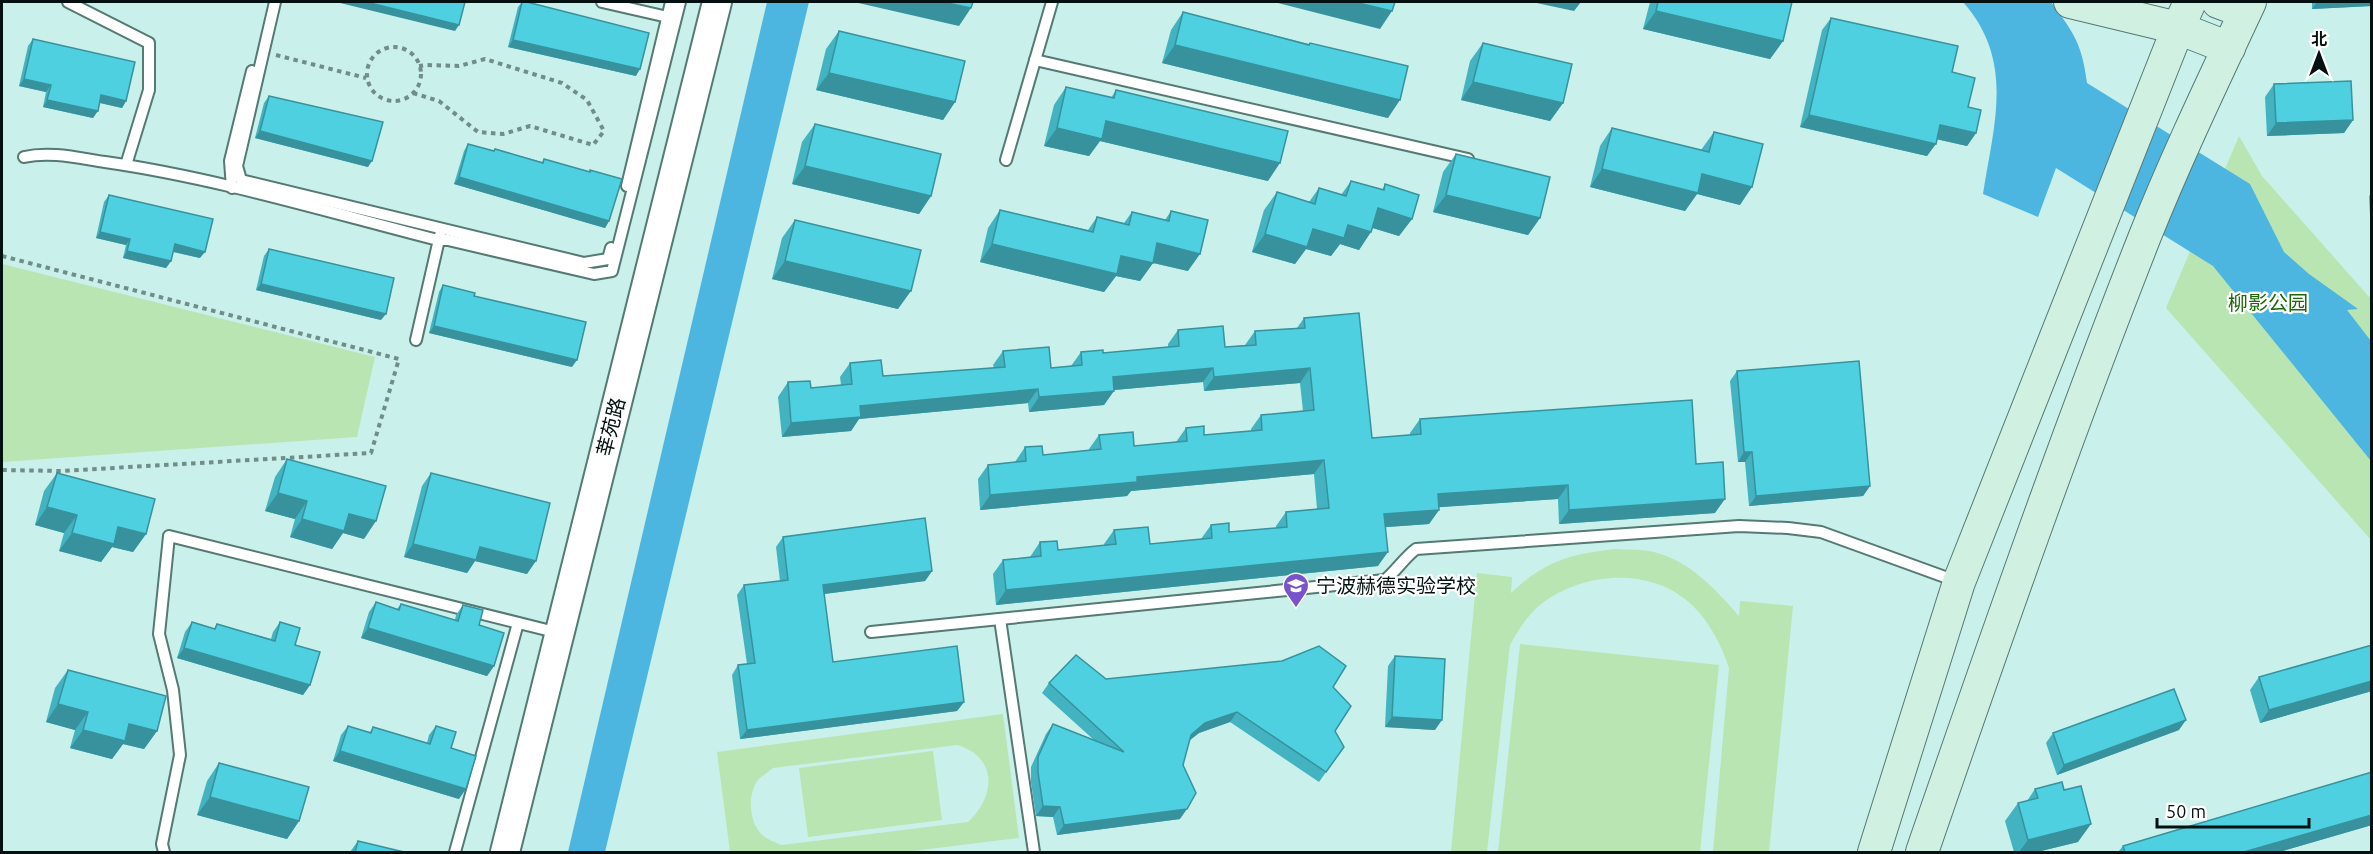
<svg xmlns="http://www.w3.org/2000/svg" width="2373" height="854" font-family="Ubuntu,'Noto Sans SC',sans-serif">
<style>
.green{fill:#b9e5b2;fill-rule:evenodd}
.water{fill:#4cb5e0}
.lines{fill:none;stroke-linecap:round;stroke-linejoin:round}
.service-casing{stroke:#557973;stroke-width:14}
.tertiary-casing{stroke:#557973;stroke-width:32}
.secondary-casing{stroke:#557973;stroke-width:34}
.path{stroke:#718d89;stroke-width:4;stroke-dasharray:4.5 4.5;stroke-linecap:butt}
.service{stroke:#fff;stroke-width:10}
.tertiary{stroke:#fff;stroke-width:28}
.secondary{stroke:#d0f0e2;stroke-width:32}
.wall{fill:#43b3c1}
.shaded-wall{fill:#37929d}
.building{fill:#4ed0e0;stroke:#37929d;stroke-width:1.5}
.labels{text-anchor:middle;stroke-width:4.5;stroke-linejoin:round;paint-order:stroke}
.park-label{font-size:20px;fill:#1b6909;stroke:#fff}
.street-label{font-size:20px;fill:#041110;stroke:#fff}
.poi-label{font-size:20px;fill:#041110;stroke:#fff;text-anchor:start}
</style>
<rect width="100%" height="100%" fill="#c9f0ea"/>
<g class="green">
<path d="M2239 136 2262 176 2371 299V540L2166 308Z"/>
<path d="M2 264 375 357 357 437 2 462Z"/>
<path d="M1616 549C1628 550 1642 549 1654 552 1690 561 1715 589 1739 616L1740 601 1793 606 1769 852H1713L1729 668C1721 643 1706 615 1685 599 1645 567 1580 573 1540 605 1527 616 1518 630 1510 645L1487 852H1451L1477 573 1512 577 1511 593C1545 561 1570 554 1616 549Z"/>
<path d="M1520 644 1719 665 1700 852H1498Z"/>
<path d="M1003 714 1019 838 905 852H730L717 752ZM957 745C998 757 996 796 968 822L782 845C774 842 763 838 758 830 749 817 748 793 758 780 762 776 768 772 773 768Z"/>
<path d="M933 751 942 820 808 837 799 768Z"/>
</g>
<g class="water">
<path d="M767 2H809L605 852H568Z"/>
<path d="M1963 2H2051C2074 33 2082 44 2087 83L2250 184 2284 252 2309 274 2358 309 2347 310 2371 341V461L2213 266 2056 168 2038 217 1983 194C1994 123 2015 61 1963 2Z"/>
</g>
<g class="lines">
<defs>
<g id="service">
<path d="M68 2 149 43V90L126 165"/>
<path d="M275 2 237 166 241 180 584 263 608 259 611 248"/>
<path d="M602 2 672 18"/>
<path d="M1035 60 1468 159"/>
<path d="M24 157C50 151 78 158 105 162 217 178 328 212 438 240H448L594 274 612 271 680 2"/>
<path d="M1006 160 1052 2"/>
<path d="M627 186 671 2"/>
<path d="M232 188 230 161 252 71"/>
<path d="M416 340 440 235"/>
<path d="M1000 619 1034 852"/>
<path d="M871 632 1385 580C1397 570 1404 558 1416 549L1739 526 1788 528 1821 532 1956 581"/>
<path d="M164 852 162 844 180 755 173 690 159 634 169 536 559 633"/>
<path d="M455 852 518 623"/>
</g>
<path id="tertiary" d="M505 852 717 2"/>
<g id="secondary">
<path d="M2070 2 2178 28 2229 48"/>
<path d="M2218 2 2245 12"/>
<path d="M1874 852 1959 582 2178 28 2190 2"/>
<path d="M1922 852C1993 646 2065 439 2145 236 2177 156 2214 79 2250 2"/>
</g>
</defs>
<use href="#service" class="service-casing"/>
<use href="#tertiary" class="tertiary-casing"/>
<use href="#secondary" class="secondary-casing"/>
<g class="path">
<circle cx="394" cy="74" r="27"/>
<path d="M276 55 366 78"/>
<path d="M413 93 439 101 478 132 503 134 530 126 593 145 604 131 587 100 562 83 485 59 459 66 426 65 419 66"/>
<path d="M2 256 399 359 371 453 61 471 2 470"/>
</g>
<use href="#service" class="service"/>
<use href="#tertiary" class="tertiary"/>
<use href="#secondary" class="secondary"/>
</g>
<g class="wall">
<path d="M522 2H527L636 76 508 47 518 7Z"/>
<path d="M1650 2H1792L1783 41 1770 59 1643 29Z"/>
<path d="M2312 2H2372V6L2312 9Z"/>
<path d="M1183 12 1309 44 1310 43 1388 118 1162 63 1171 30Z"/>
<path d="M1831 18 1952 72 1968 107 1976 133 1967 146 1937 139 1927 156 1800 127 1822 30Z"/>
<path d="M839 31 955 102 943 120 816 90 826 49Z"/>
<path d="M33 39 126 101 122 108 100 103 93 118 43 107 46 92 19 86 28 46Z"/>
<path d="M1483 43 1563 103 1550 121 1461 100 1470 61Z"/>
<path d="M2274 84 2353 120 2344 133 2267 136 2265 97Z"/>
<path d="M1066 87 1111 98 1116 90 1268 181 1100 141 1089 156 1044 146 1054 105Z"/>
<path d="M269 96 368 167 255 138 264 103Z"/>
<path d="M815 124 931 196 919 214 792 184 802 142Z"/>
<path d="M1612 128 1701 150 1714 132 1740 205 1697 194 1685 211 1590 187 1600 146Z"/>
<path d="M468 144 493 151 495 149 542 162 544 159 589 172 590 170 609 221 605 228 454 184 464 151Z"/>
<path d="M1456 154 1540 218 1528 235 1433 212 1443 172Z"/>
<path d="M1351 181 1382 190 1385 184 1412 219 1399 236 1373 228 1359 250 1340 244 1331 256 1306 249 1295 264 1252 252 1264 210 1277 192 1309 202 1319 188 1341 195Z"/>
<path d="M2372 193V235H2371L2369 196Z"/>
<path d="M109 195 200 258 173 252 171 261 166 268 123 258 126 245 96 238 104 202Z"/>
<path d="M1000 210 1088 230 1097 217 1124 223 1132 212 1165 220 1171 211 1188 271 1153 263 1140 281 1116 276 1104 292 980 262 988 228Z"/>
<path d="M795 220 898 309 772 279 782 238Z"/>
<path d="M269 249 381 320 256 290 264 256Z"/>
<path d="M443 285 474 296 572 367 429 333 439 292Z"/>
<path d="M1304 318 1372 438 1410 435V433L1420 419 1696 464 1715 513 1559 524 1558 499 1439 507V510L1429 524 1386 527 1378 566 996 605 993 574 1003 560 1030 557 1040 542 1058 550 1105 546 1104 544 1114 530 1150 544 1201 539 1211 525 1229 532 1276 528V526L1286 512 1317 509 1314 474 1131 491 1127 496 980 510 978 479 988 465 1015 462 1025 447 1043 455 1089 450V449L1099 435 1134 446 1176 442 1186 428 1204 435 1251 431V429L1261 415 1303 411 1300 383 1204 391 1203 382 1114 390 1104 405 1029 412 1028 403 859 419 851 431 782 437 778 397 788 382 811 388 841 385 840 377 850 363 883 376 994 368 993 365 1003 351 1051 368 1071 366 1081 352 1103 353 1168 347V344L1178 330 1225 347 1245 345 1255 331 1297 328Z"/>
<path d="M1737 371 1870 486 1863 496 1749 506 1745 462H1738L1730 381Z"/>
<path d="M287 459 364 539 343 533 332 549 290 537 295 519 265 511 275 477Z"/>
<path d="M57 473 146 534 133 552 112 547 101 562 59 551 64 533 35 525 44 491Z"/>
<path d="M431 473 527 574 475 561 467 573 404 557 422 486Z"/>
<path d="M783 537 932 571 925 581 824 594 833 662 964 702 957 711 740 739 732 675 738 665 747 664 737 595 744 585 780 581 776 547Z"/>
<path d="M376 602 397 609 401 604 455 620 456 615 463 605 479 625 494 666 487 676 361 638 369 612Z"/>
<path d="M192 622 214 629 217 624 271 639 273 632 280 622 295 645 310 685 303 695 177 658 185 632Z"/>
<path d="M2372 645V691L2260 723 2250 690 2259 677Z"/>
<path d="M1395 656 1435 730 1385 727 1388 666Z"/>
<path d="M68 670 157 731 144 749 123 744 112 759 70 748 75 730 46 722 55 688Z"/>
<path d="M1106 679 1333 687 1335 731 1344 747 1319 782 1230 722 1199 733 1189 740 1183 765 1180 819 1057 835 1053 817 1036 816 1031 782V767L1046 734 1053 724 1094 740 1042 693 1049 683Z"/>
<path d="M348 726 370 732 373 727 427 743 429 735 436 726 451 748 459 799 333 761 341 735Z"/>
<path d="M2179 730 2057 775 2046 743 2053 733Z"/>
<path d="M219 763 299 821 287 839 197 815 207 781Z"/>
<path d="M2372 772V825L2279 852H2118L2123 846Z"/>
<path d="M2035 789 2078 842 2037 852H2014L2005 821 2018 803 2027 801Z"/>
<path d="M358 841 404 852H350Z"/>
</g>
<g class="shaded-wall">
<path d="M336 2H366L459 25 455 31Z"/>
<path d="M854 2H942L971 8 959 26Z"/>
<path d="M1274 2H1354L1392 11 1380 29Z"/>
<path d="M1532 2H1581L1574 11Z"/>
<path d="M2317 2H2372V6L2312 9Z"/>
<path d="M1656 11 1783 41 1770 59 1643 29Z"/>
<path d="M513 40 640 69 636 76 508 47Z"/>
<path d="M1175 45 1400 100 1388 118 1162 63Z"/>
<path d="M829 73 955 102 943 120 816 90Z"/>
<path d="M24 79 51 85 46 92 19 86Z"/>
<path d="M1473 82 1563 103 1550 121 1461 100Z"/>
<path d="M101 95 126 101 122 108 96 102Z"/>
<path d="M47 100 98 111 93 118 43 107Z"/>
<path d="M1809 115 1936 144 1927 156 1800 127Z"/>
<path d="M2353 120 2344 133 2267 136 2276 123Z"/>
<path d="M1106 121 1280 163 1268 181 1100 141 1089 156 1044 146 1057 128Z"/>
<path d="M1940 125 1976 133 1967 146 1931 138Z"/>
<path d="M260 131 372 161 368 167 255 138Z"/>
<path d="M805 166 931 196 919 214 792 184Z"/>
<path d="M1602 169 1702 174 1752 187 1740 205 1697 194 1685 211 1590 187Z"/>
<path d="M459 177 609 221 605 228 454 184Z"/>
<path d="M1446 195 1540 218 1528 235 1433 212Z"/>
<path d="M1378 208 1412 219 1399 236 1366 226Z"/>
<path d="M1348 225 1371 232 1359 250 1340 244 1331 256 1306 249 1295 264 1252 252 1265 234Z"/>
<path d="M100 232 130 239 126 245 96 238Z"/>
<path d="M1157 243 1200 254 1188 271 1145 261Z"/>
<path d="M175 244 205 252 200 258 170 251Z"/>
<path d="M992 244 1121 256 1153 263 1140 281 1116 276 1104 292 980 262Z"/>
<path d="M127 251 171 261 166 268 123 258Z"/>
<path d="M785 261 911 291 898 309 772 279Z"/>
<path d="M261 284 386 314 381 320 256 290Z"/>
<path d="M434 326 577 360 572 367 429 333Z"/>
<path d="M1213 368 1203 382 1103 391 1113 377Z"/>
<path d="M1310 368 1300 383 1204 391 1214 377Z"/>
<path d="M1038 389 1028 403 859 419 851 431 782 437 791 423 860 406Z"/>
<path d="M1114 391 1104 405 1029 412 1039 397Z"/>
<path d="M1744 452H1752L1745 462H1738Z"/>
<path d="M1324 460 1314 474 1131 491 1127 496 980 510 990 495 1137 477Z"/>
<path d="M1568 485 1558 499 1428 508 1438 494Z"/>
<path d="M1870 486 1863 496 1749 506 1756 496Z"/>
<path d="M278 493 307 501 295 519 265 511Z"/>
<path d="M1725 499 1715 513 1559 524 1569 510Z"/>
<path d="M47 507 77 515 64 533 35 525Z"/>
<path d="M1439 510 1429 524 1374 528 1384 514Z"/>
<path d="M349 514 376 521 364 539 343 533 332 549 290 537 302 519Z"/>
<path d="M118 527 146 534 133 552 112 547 101 562 59 551 72 533Z"/>
<path d="M413 544 480 547 536 561 527 574 475 561 467 573 404 557Z"/>
<path d="M1388 552 1378 566 996 605 1006 590Z"/>
<path d="M932 571 925 581 816 595 823 585Z"/>
<path d="M368 628 494 666 487 676 361 638Z"/>
<path d="M184 648 310 685 303 695 177 658Z"/>
<path d="M2372 681V691L2260 723 2269 710Z"/>
<path d="M964 702 957 711 740 739 747 730Z"/>
<path d="M58 704 88 712 75 730 46 722Z"/>
<path d="M1237 712 1230 722 1199 733 1184 745 1191 735 1205 723Z"/>
<path d="M1392 717 1442 720 1435 730 1385 727Z"/>
<path d="M2186 720 2179 730 2057 775 2064 765Z"/>
<path d="M129 724 157 731 144 749 123 744 112 759 70 748 83 730Z"/>
<path d="M340 751 466 789 459 799 333 761Z"/>
<path d="M210 797 299 821 287 839 197 815Z"/>
<path d="M1043 806 1060 807 1053 817 1036 816Z"/>
<path d="M1187 809 1180 819 1057 835 1064 825Z"/>
<path d="M2372 815V825L2279 852H2244Z"/>
<path d="M2091 824 2078 842 2037 852H2019L2028 840Z"/>
</g>
<g class="building">
<path d="M366 2H465L459 25Z"/>
<path d="M522 2H527L649 33 640 69 513 40Z"/>
<path d="M942 2H973L971 8Z"/>
<path d="M1354 2H1395L1392 11Z"/>
<path d="M1658 2H1792L1783 41 1656 11Z"/>
<path d="M1183 12 1309 45 1310 43 1408 66 1400 100 1175 45Z"/>
<path d="M1831 18 1958 46 1952 72 1975 78 1968 107 1981 110 1976 133 1940 125 1936 144 1809 115Z"/>
<path d="M839 31 965 61 955 102 829 73Z"/>
<path d="M33 39 135 62 126 101 101 95 98 111 47 100 51 85 24 79Z"/>
<path d="M1483 43 1572 64 1563 103 1473 82Z"/>
<path d="M2351 81 2353 120 2276 123 2274 84Z"/>
<path d="M1066 87 1114 98 1116 90 1288 131 1280 163 1106 121 1102 139 1057 128Z"/>
<path d="M269 96 383 122 372 161 260 131Z"/>
<path d="M815 124 941 154 931 196 805 166Z"/>
<path d="M1612 128 1709 152 1714 132 1763 144 1752 187 1702 174 1698 193 1602 169Z"/>
<path d="M468 144 494 151 495 149 543 163 544 159 590 172V170L622 179 609 221 459 177Z"/>
<path d="M1456 154 1550 177 1540 218 1446 195Z"/>
<path d="M1351 181 1384 190 1385 184 1419 195 1412 219 1378 208 1371 232 1348 225 1344 238 1313 229 1307 247 1265 234 1277 192 1315 204 1319 188 1346 196Z"/>
<path d="M109 195 213 219 205 252 175 244 171 261 127 251 130 239 100 232Z"/>
<path d="M1000 210 1093 232 1097 217 1129 225 1132 212 1169 221 1171 211 1208 220 1200 254 1157 243 1153 263 1121 256 1117 274 992 244Z"/>
<path d="M795 220 921 250 911 291 785 261Z"/>
<path d="M269 249 394 278 386 314 261 284Z"/>
<path d="M443 285 475 293 474 296 586 322 577 360 434 326Z"/>
<path d="M1359 313 1372 438 1421 434 1420 419 1692 400 1696 464 1723 462 1725 499 1569 510 1568 485 1438 494 1439 510 1384 514 1388 552 1006 590 1003 560 1041 556 1040 542 1057 541 1058 550 1116 544 1114 530 1148 527 1150 544 1212 538 1211 525 1229 523V532L1287 527 1286 512 1329 508 1324 460 1137 477V482L990 495 988 465 1026 461 1025 447 1042 446 1043 455 1101 449 1099 435 1133 432 1134 446 1187 441 1186 428 1204 426V435L1262 430 1261 415 1314 410 1310 368 1214 377 1213 368 1113 377 1114 391 1039 397 1038 389 860 406 861 417 791 423 788 382 810 381 811 388 852 384 850 363 881 360 883 376 1005 367 1003 351 1049 347 1051 368 1082 365 1081 352 1103 350V353L1179 346 1178 330 1223 326 1225 347 1256 345 1255 331 1305 328 1304 318Z"/>
<path d="M1859 361 1870 486 1756 496 1752 452H1744L1737 371Z"/>
<path d="M287 459 386 486 376 521 349 514 344 531 302 519 307 501 278 493Z"/>
<path d="M57 473 155 499 146 534 118 527 114 544 72 533 77 515 47 507Z"/>
<path d="M431 473 550 503 536 561 480 547 476 560 413 544Z"/>
<path d="M925 518 932 571 823 585 833 662 957 646 964 702 747 730 738 665 755 663 744 585 788 580 783 537Z"/>
<path d="M376 602 399 610 401 604 458 621 463 605 483 610 479 625 504 633 494 666 368 628Z"/>
<path d="M192 622 215 629 217 624 275 641 280 622 300 628 295 645 320 652 310 685 184 648Z"/>
<path d="M2372 645V681L2269 710 2259 677Z"/>
<path d="M1319 646 1346 666 1333 687 1351 706 1335 731 1344 747 1326 772 1237 712 1205 723 1191 735 1183 765 1196 793 1187 809 1064 825 1060 807 1043 806 1038 772V757L1053 724 1124 752 1049 683 1076 655 1106 679 1282 661Z"/>
<path d="M1395 656 1445 659 1442 720 1392 717Z"/>
<path d="M68 670 166 696 157 731 129 724 125 741 83 730 88 712 58 704Z"/>
<path d="M2174 689 2186 720 2064 765 2053 733Z"/>
<path d="M348 726 371 733 373 727 430 744 436 726 456 732 451 748 476 756 466 789 340 751Z"/>
<path d="M219 763 309 787 299 821 210 797Z"/>
<path d="M2372 772V815L2244 852H2125L2123 846Z"/>
<path d="M2062 782 2064 790 2081 786 2091 824 2028 840 2018 803 2038 798 2035 789Z"/>
<path d="M358 841 404 852H355Z"/>
</g>
<defs>
<symbol id="school-pin" viewBox="-11 -11 22 30"><path d="M0 17L-7.5 6A9.5 9.5 0 1 1 7.5 6Z" fill="#7953cc" stroke="#fff"/><path d="M0-5L7-2L0 1L-7-2ZM-4 1L0 2.5L4 1V4Q0 6-4 4Z" fill="#fff"/></symbol>
</defs>
<g fill-rule="evenodd">
<use href="#school-pin" x="1281" y="571" width="30" height="40"/>
</g>
<g class="labels">
<g class="park-label">
<text x="2268" y="310">柳影公园</text>
</g>
<g class="street-label">
<text transform="translate(611 427) rotate(-76)" y="7">莘苑路</text>
</g>
<g class="poi-label">
<text x="1316" y="593">宁波赫德实验学校</text>
</g>
</g>
<rect width="2373" height="854" fill="none" stroke="#041110" stroke-width="6"/>
<g transform="translate(2319 54)" stroke="#ffffff" stroke-width="4.5" paint-order="stroke">
<path d="M0-4.5L10 22L0 15L-10 22Z" fill="#041110"/>
<text y="-9" font-size="16" font-weight="bold" text-anchor="middle" fill="#041110">北</text>
</g>
<path d="M2157 818v9h152v-9" fill="none" stroke="#041110" stroke-width="3"/>
<text x="2166" y="818" font-size="18" fill="#041110" stroke="#ffffff" stroke-width="4.5" paint-order="stroke">50 m</text>
</svg>
